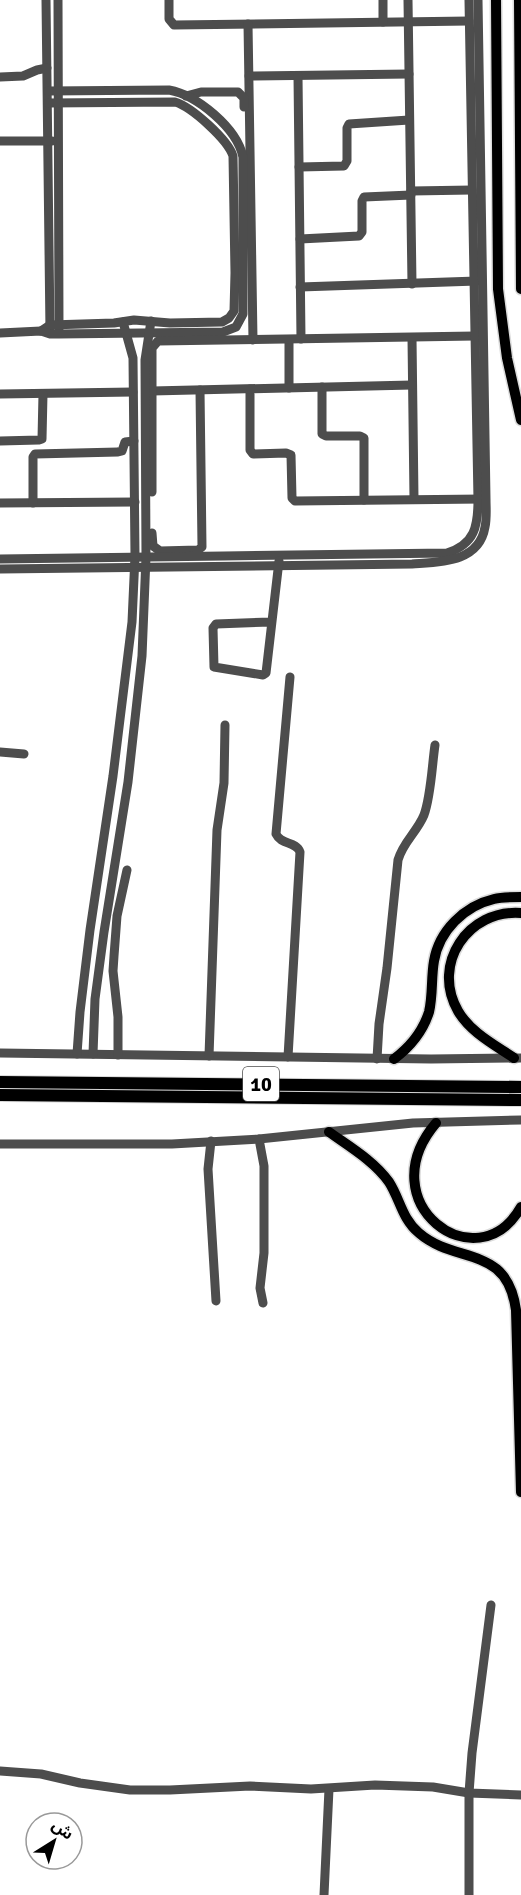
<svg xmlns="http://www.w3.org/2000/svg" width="521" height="1895" font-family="Signika,'Noto Sans Arabic',sans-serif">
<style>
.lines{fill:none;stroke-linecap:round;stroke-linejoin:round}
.major-casing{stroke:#dbdbdb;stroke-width:13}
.highway-casing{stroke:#dbdbdb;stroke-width:14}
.minor{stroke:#4d4d4d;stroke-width:9}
.major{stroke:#000;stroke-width:10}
.highway{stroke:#000;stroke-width:12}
.labels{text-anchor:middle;stroke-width:5;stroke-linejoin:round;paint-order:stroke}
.shield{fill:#fff;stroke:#4c4c4c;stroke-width:1.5}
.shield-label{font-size:20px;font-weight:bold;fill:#000}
</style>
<rect width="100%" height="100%" fill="#fff"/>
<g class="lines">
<defs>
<g id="major">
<path d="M496 0 498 289 507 358 521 420"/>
<path d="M519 0 521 289"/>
<path d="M514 1058C495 1045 470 1032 458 1011 431 964 468 909 521 913"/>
<path d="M394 1059C410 1047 423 1031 429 1012 433 995 431 978 434 961 439 931 464 906 494 899 502 897 512 897 521 897"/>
<path d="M436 1123C368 1203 477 1284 521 1207"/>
<path d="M329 1132C350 1147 374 1161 389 1182 400 1199 402 1219 419 1233 456 1265 507 1244 516 1310L521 1492"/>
</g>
<g id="highway">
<path d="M0 1082 521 1087"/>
<path d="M0 1095 521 1100"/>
</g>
</defs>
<use href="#major" class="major-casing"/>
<use href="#highway" class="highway-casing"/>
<g class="minor">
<path d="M46 0 50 331"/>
<path d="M58 0 59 329"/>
<path d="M169 0V19L174 25 469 21"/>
<path d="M383 0V22"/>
<path d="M408 0 412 284"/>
<path d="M248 24 253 340"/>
<path d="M249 76 409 74"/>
<path d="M298 76 301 339"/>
<path d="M0 77 23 76 37 70 47 68"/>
<path d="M186 96 201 92H238L244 98V107"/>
<path d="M0 141H52"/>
<path d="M299 167 344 166 347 161V128L349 124 409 120"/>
<path d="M411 191 472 190"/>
<path d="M300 239 359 236 362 232V201L364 197 411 195"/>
<path d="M300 287 477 281"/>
<path d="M41 331 50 325 114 323 134 320 170 323 222 322 229 318 234 311 235 273 233 156C228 140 192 107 175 102L48 103"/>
<path d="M0 333 41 331 50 334H59L223 332 236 327 243 314V157C237 128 197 95 169 90L48 91"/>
<path d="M412 338 414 499"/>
<path d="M322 387V434L326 436H360L364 438V500"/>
<path d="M289 388V340"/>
<path d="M250 389V450L253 454 286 453 291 455 292 498 295 501 483 499"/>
<path d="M152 391 412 385"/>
<path d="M0 394 133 392"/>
<path d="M0 441 39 440 42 439 43 394"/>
<path d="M152 492V348L158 341 475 336"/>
<path d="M0 503 135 502"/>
<path d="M33 503V457L35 454 118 452 122 451 125 442 134 441"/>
<path d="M152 533 153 546 160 551 198 550 202 547 200 390"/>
<path d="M0 559C149 556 298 556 447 553 475 544 478 526 478 500L469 0"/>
<path d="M0 569 412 564C439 562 479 563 485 527 487 518 486 508 486 499L478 0"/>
<path d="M271 622 216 624 213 628 214 667 263 675 266 673 279 561"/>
<path d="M0 752 24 754"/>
<path d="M0 1053 431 1059 521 1058"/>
<path d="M77 1054 80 1012 90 930 113 776 132 622 135 556 133 358 123 322"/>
<path d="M93 1054 95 999 104 932 128 782 142 656 146 557 145 360 151 321"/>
<path d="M118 1055V1017L113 971 114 956 117 916 127 870"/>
<path d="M209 1056 217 830 224 783 225 725"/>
<path d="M288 1057 300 852C296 841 281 845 276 834L290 677"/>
<path d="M377 1059 379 1024 387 968 398 860C403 842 417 832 424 815 431 796 432 765 435 745"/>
<path d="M259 1139 264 1166V1253L260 1288 263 1303"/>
<path d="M211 1141 208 1169 216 1301"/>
<path d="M0 1144H172L259 1139 413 1123 521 1120"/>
<path d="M0 1771 41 1774 80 1783 130 1790H170L250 1786 311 1789 375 1785 433 1787 469 1793 521 1795"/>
<path d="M324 1895 329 1789"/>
<path d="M469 1895V1793L472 1753 491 1605"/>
</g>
<use href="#major" class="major"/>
<use href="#highway" class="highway"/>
</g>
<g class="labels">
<rect class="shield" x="243" y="1067" width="36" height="34" rx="4.5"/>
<g class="shield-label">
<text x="261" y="1091">10</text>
</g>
</g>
<g transform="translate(54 1841) rotate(37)"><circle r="28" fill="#ffffff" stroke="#999999" stroke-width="1.5"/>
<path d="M0-4.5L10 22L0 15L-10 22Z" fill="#000000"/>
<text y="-9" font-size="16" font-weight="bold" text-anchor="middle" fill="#000000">ش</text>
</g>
</svg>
